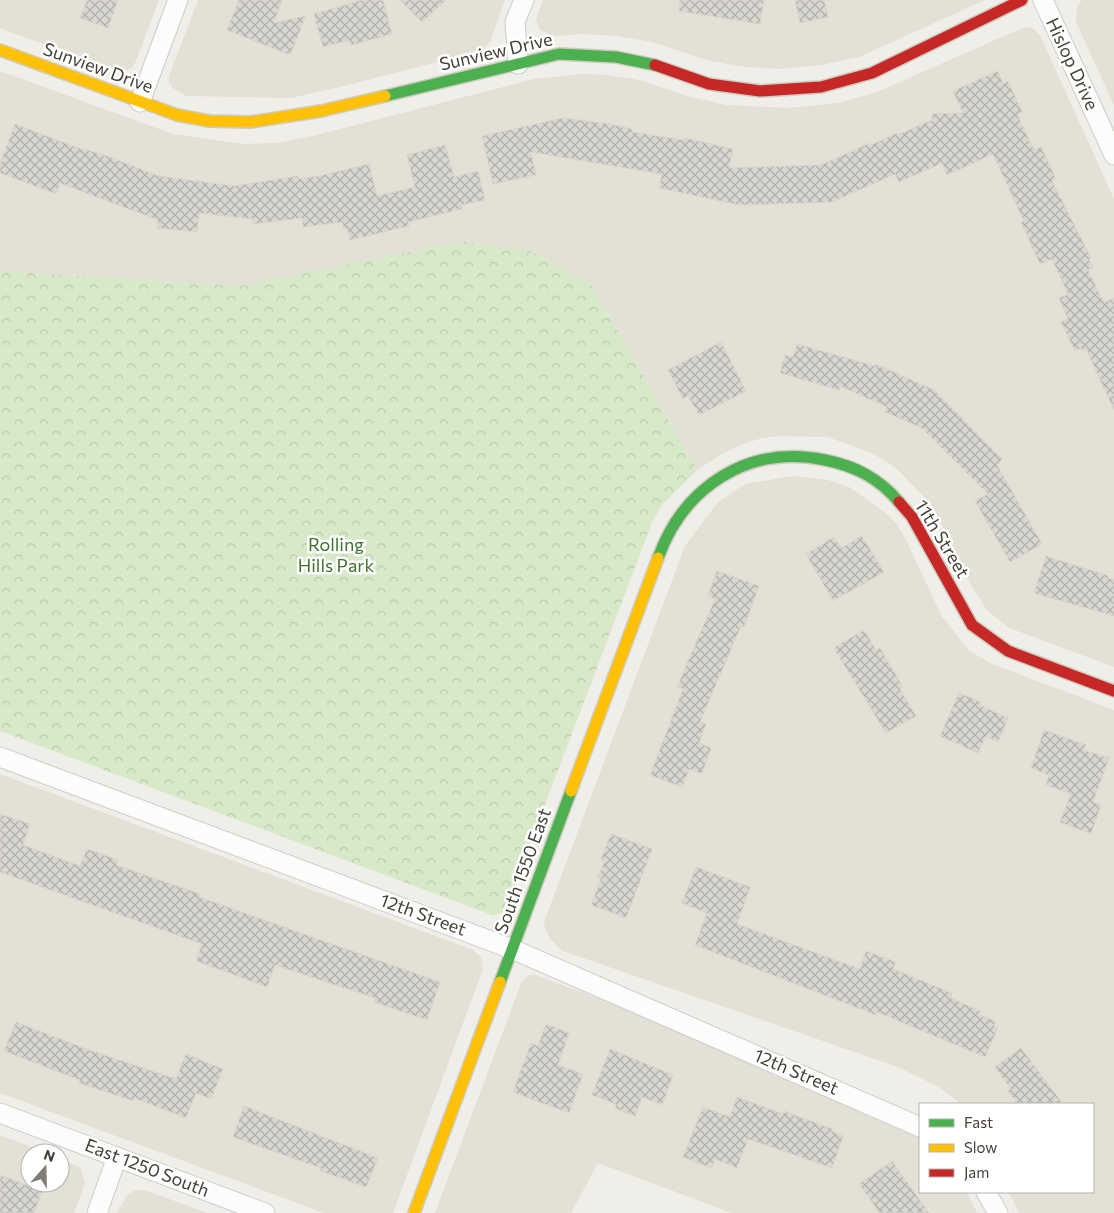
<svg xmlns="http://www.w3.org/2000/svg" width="1114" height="1213" font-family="Commissioner,sans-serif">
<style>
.residential{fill:#e3e0d5}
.forest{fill:url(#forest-crowns)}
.building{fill:url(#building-cross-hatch);stroke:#d7d5ce}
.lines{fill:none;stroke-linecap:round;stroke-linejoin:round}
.street-casing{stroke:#cdcbc5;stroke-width:21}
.fast-casing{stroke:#cecbbf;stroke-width:14}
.slow-casing{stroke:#cecbbf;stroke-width:14}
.jam-casing{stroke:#cecbbf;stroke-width:14}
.street{stroke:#fdfcfc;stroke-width:19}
.fast{stroke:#4caf50;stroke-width:11}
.slow{stroke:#ffc107;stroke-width:11}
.jam{stroke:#c62828;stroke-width:11}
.labels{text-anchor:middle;stroke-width:5;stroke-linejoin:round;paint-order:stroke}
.street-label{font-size:18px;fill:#444035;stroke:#fff}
.park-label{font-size:18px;fill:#3c722b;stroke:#fff}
</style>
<defs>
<pattern id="forest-crowns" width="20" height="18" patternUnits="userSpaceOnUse" patternTransform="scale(1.25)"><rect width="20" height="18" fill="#d8e9c9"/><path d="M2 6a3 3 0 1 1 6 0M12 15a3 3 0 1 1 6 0" fill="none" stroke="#bbc9ad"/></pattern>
<pattern id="building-cross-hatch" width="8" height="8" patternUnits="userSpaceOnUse" patternTransform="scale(1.25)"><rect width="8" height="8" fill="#d8d7d1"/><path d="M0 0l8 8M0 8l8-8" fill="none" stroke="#b1b0aa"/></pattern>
</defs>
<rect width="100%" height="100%" fill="#efeee8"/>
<g class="residential">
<path d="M0 0H159L136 61 132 68 122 72 115 71 0 28Z"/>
<path d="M198 0H505L490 42 484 50 344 86 291 98 186 96 173 88 169 83V76Z"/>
<path d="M543 0H985L859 57 821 65 779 69 746 67 710 61 652 42 617 36 581 34 556 36 547 33 540 30 536 19Z"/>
<path d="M1082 0H1114V105L1076 22 1077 6Z"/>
<path d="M1025 27 1032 28 1040 35 1114 199V667L1009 628 987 610 971 585 932 505 896 468 872 453 828 437 777 436 759 439 743 444 722 454 697 470 591 284 467 241 241 286 0 271V71L173 134 243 144 276 143 313 136 534 79 581 74 608 75 639 80 687 96 726 105 790 108 838 103 877 92Z"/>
<path d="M793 476 828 480 849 487 886 513 897 524 907 542 941 615 969 651 992 664 1114 710V1213H1019L1009 1192H1093V1104H961L939 1087 898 1067 563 951 550 939 545 928 544 922 685 546 718 502 745 484Z"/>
<path d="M0 774 473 950 481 957 483 969 393 1213H324L0 1093Z"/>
<path d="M529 975H536L901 1112 920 1122V1192H967L977 1213H732L598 1163 571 1213H435L522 981Z"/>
<path d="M0 1135 48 1153H30V1183H60V1158L81 1168 85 1184 74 1213H0Z"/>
<path d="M142 1190 153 1193 207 1213H117L127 1195 134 1191Z"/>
</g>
<path class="forest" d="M463 241 530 251 591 284 697 470 663 504 653 520 507 905 502 913 492 915 0 731V271L241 286Z"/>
<g class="building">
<path d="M87 0H118L108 28 80 18Z"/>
<path d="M239 0H282L274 23 306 16 290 55 227 30Z"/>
<path d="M362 0H383L392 34 351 45 349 40 323 47 314 14Z"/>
<path d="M400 0H446L422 22Z"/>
<path d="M680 0H764L760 24 679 11Z"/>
<path d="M795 0H824L828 17 800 23Z"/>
<path d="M998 71 1003 84 1008 81 1022 112 1017 114 1034 150 1041 147 1056 179 1052 181 1091 258 1089 259 1093 267 1088 270 1104 303 1114 298V410L1086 349 1082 351 1081 348 1075 351 1061 322 1068 319 1059 298 1068 294 1052 259 1040 264 1021 222 1024 221 993 154 947 175 942 163 899 182 895 174 832 202 740 205 659 188 662 174 531 152 536 175 493 184 482 136 563 118 610 124 632 129V132L684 140 685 138 733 149 729 168 821 165 870 143 871 145 897 133 898 135 932 120V114L963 113 953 91Z"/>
<path d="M15 124 86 151 87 150 110 157 158 176 234 186 298 176V179L319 176 369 164 377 196 415 187 407 155 445 145 454 177 478 171 485 200 461 205 462 209 408 222 409 226 350 240 347 228 344 229 342 222 303 227 302 218 254 224 253 219 199 213 197 232 157 228 158 220 60 183 56 194 0 173V164Z"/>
<path d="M721 342 746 391 699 415 688 396 683 399 668 370Z"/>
<path d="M797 344 875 366 876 364 934 390 1002 459 997 465 1042 544 1010 562 975 501 988 494 922 428 885 412 887 407 840 386 839 390 780 373 785 355 793 357Z"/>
<path d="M862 536 884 572 833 601 806 554 834 537 841 548Z"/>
<path d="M1046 556 1109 576 1108 578 1114 580V616L1034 593Z"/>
<path d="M717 571 759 586 744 627 741 626 700 722 706 724 699 743 711 748 702 774 689 769 682 787 650 775 683 689 677 687 715 599 708 596Z"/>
<path d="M864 630 876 650 880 648 903 687 900 689 916 716 886 733 835 650V647Z"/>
<path d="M959 693 981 702 979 705 1008 718 998 742 986 736 978 753 940 736Z"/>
<path d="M1044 730 1086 745 1084 750 1109 758 1093 802 1101 805 1091 834 1060 822 1071 794 1046 785 1049 775 1031 768Z"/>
<path d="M0 814 30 824 23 845 80 866 87 849 118 860 116 865 200 894 199 897 440 982 427 1020 374 1002 375 998 275 965 267 987 196 961 202 944 0 872Z"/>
<path d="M611 834 652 849 626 918 591 905 601 879 598 877 605 861 601 859Z"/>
<path d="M696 867 750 887 737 924 860 969 866 951 896 962 893 969 952 993 951 998 980 1011 979 1015 996 1021 994 1026 998 1028 985 1057 877 1012 876 1015 695 945 707 913 682 903Z"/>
<path d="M16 1022 89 1050 176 1079 186 1054 223 1069 211 1099 196 1093 186 1118 134 1098 133 1101 79 1083 80 1080 4 1051Z"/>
<path d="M546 1024 569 1033 558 1065 583 1074 569 1113 513 1092 531 1043 538 1046Z"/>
<path d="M1021 1048 1063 1104H1018L1008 1091 1011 1089 995 1067Z"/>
<path d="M610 1049 673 1075 662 1105 642 1097 635 1116 615 1108 616 1104 592 1095Z"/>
<path d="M737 1097 783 1114 784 1111 832 1129 831 1131 843 1136 832 1168 748 1139 737 1168 715 1159 711 1168 683 1157 703 1107 730 1117Z"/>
<path d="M244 1106 378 1158 366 1187 320 1171 321 1168 233 1137Z"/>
<path d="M892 1161 929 1213H880L859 1184Z"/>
<path d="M0 1175 42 1191 34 1213H0Z"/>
</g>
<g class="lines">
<defs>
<g id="street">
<path d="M1043 0 1114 155"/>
<path d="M518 64 515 22 524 0"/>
<path d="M140 102 178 0"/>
<path d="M0 757 512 949 920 1127"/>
<path d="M0 1113 265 1213"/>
<path d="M986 1192 998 1213"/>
<path d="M97 1213 117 1157"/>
</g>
<g id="fast">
<path d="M385 96 559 54 616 57 655 65"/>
<path d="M658 558C684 486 749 444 825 460 855 466 879 478 899 502"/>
<path d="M500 982 571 791"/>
</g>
<g id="slow">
<path d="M0 50 177 115 209 121 251 122 321 111 385 96"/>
<path d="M571 791 658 558"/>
<path d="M414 1213 500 982"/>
</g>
<g id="jam">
<path d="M655 65 709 84 760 91 821 87 872 73 1022 0"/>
<path d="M899 502 912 517 972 625 1008 651 1114 691"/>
</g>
</defs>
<use href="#street" class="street-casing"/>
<use href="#fast" class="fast-casing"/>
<use href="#slow" class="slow-casing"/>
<use href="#jam" class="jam-casing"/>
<use href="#street" class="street"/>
<use href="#fast" class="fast"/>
<use href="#slow" class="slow"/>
<use href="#jam" class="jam"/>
</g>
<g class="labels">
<g class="street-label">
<text transform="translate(496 52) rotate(-13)" y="6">Sunview Drive</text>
<text transform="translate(1072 64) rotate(65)" y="6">Hislop Drive</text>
<text transform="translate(98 68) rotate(20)" y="6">Sunview Drive</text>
<text transform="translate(942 539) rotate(59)" y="6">11th Street</text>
<text transform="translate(523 871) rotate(-70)" y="6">South 1550 East</text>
<text transform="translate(423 915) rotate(20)" y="6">12th Street</text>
<text transform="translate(796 1072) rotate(23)" y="6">12th Street</text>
<text transform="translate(147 1168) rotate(21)" y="6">East 1250 South</text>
</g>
<g class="park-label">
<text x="336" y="551">Rolling<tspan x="336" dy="21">Hills Park</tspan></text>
</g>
</g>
<rect x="919" y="1103" width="175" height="90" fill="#ffffff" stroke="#b4b3ae"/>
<rect x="929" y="1119" width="25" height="8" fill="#4caf50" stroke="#b4b3ae"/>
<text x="964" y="1128" font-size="15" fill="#444035">Fast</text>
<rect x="929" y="1144" width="25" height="8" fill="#ffc107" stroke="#b4b3ae"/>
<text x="964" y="1153" font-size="15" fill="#444035">Slow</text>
<rect x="929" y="1169" width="25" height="8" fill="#c62828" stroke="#b4b3ae"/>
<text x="964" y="1178" font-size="15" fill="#444035">Jam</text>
<g transform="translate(45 1168) rotate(20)"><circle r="24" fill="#ffffff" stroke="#b4b3ae"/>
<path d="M0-4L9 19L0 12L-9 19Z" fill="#807d74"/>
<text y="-8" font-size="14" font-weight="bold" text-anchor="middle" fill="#444035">N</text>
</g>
</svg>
